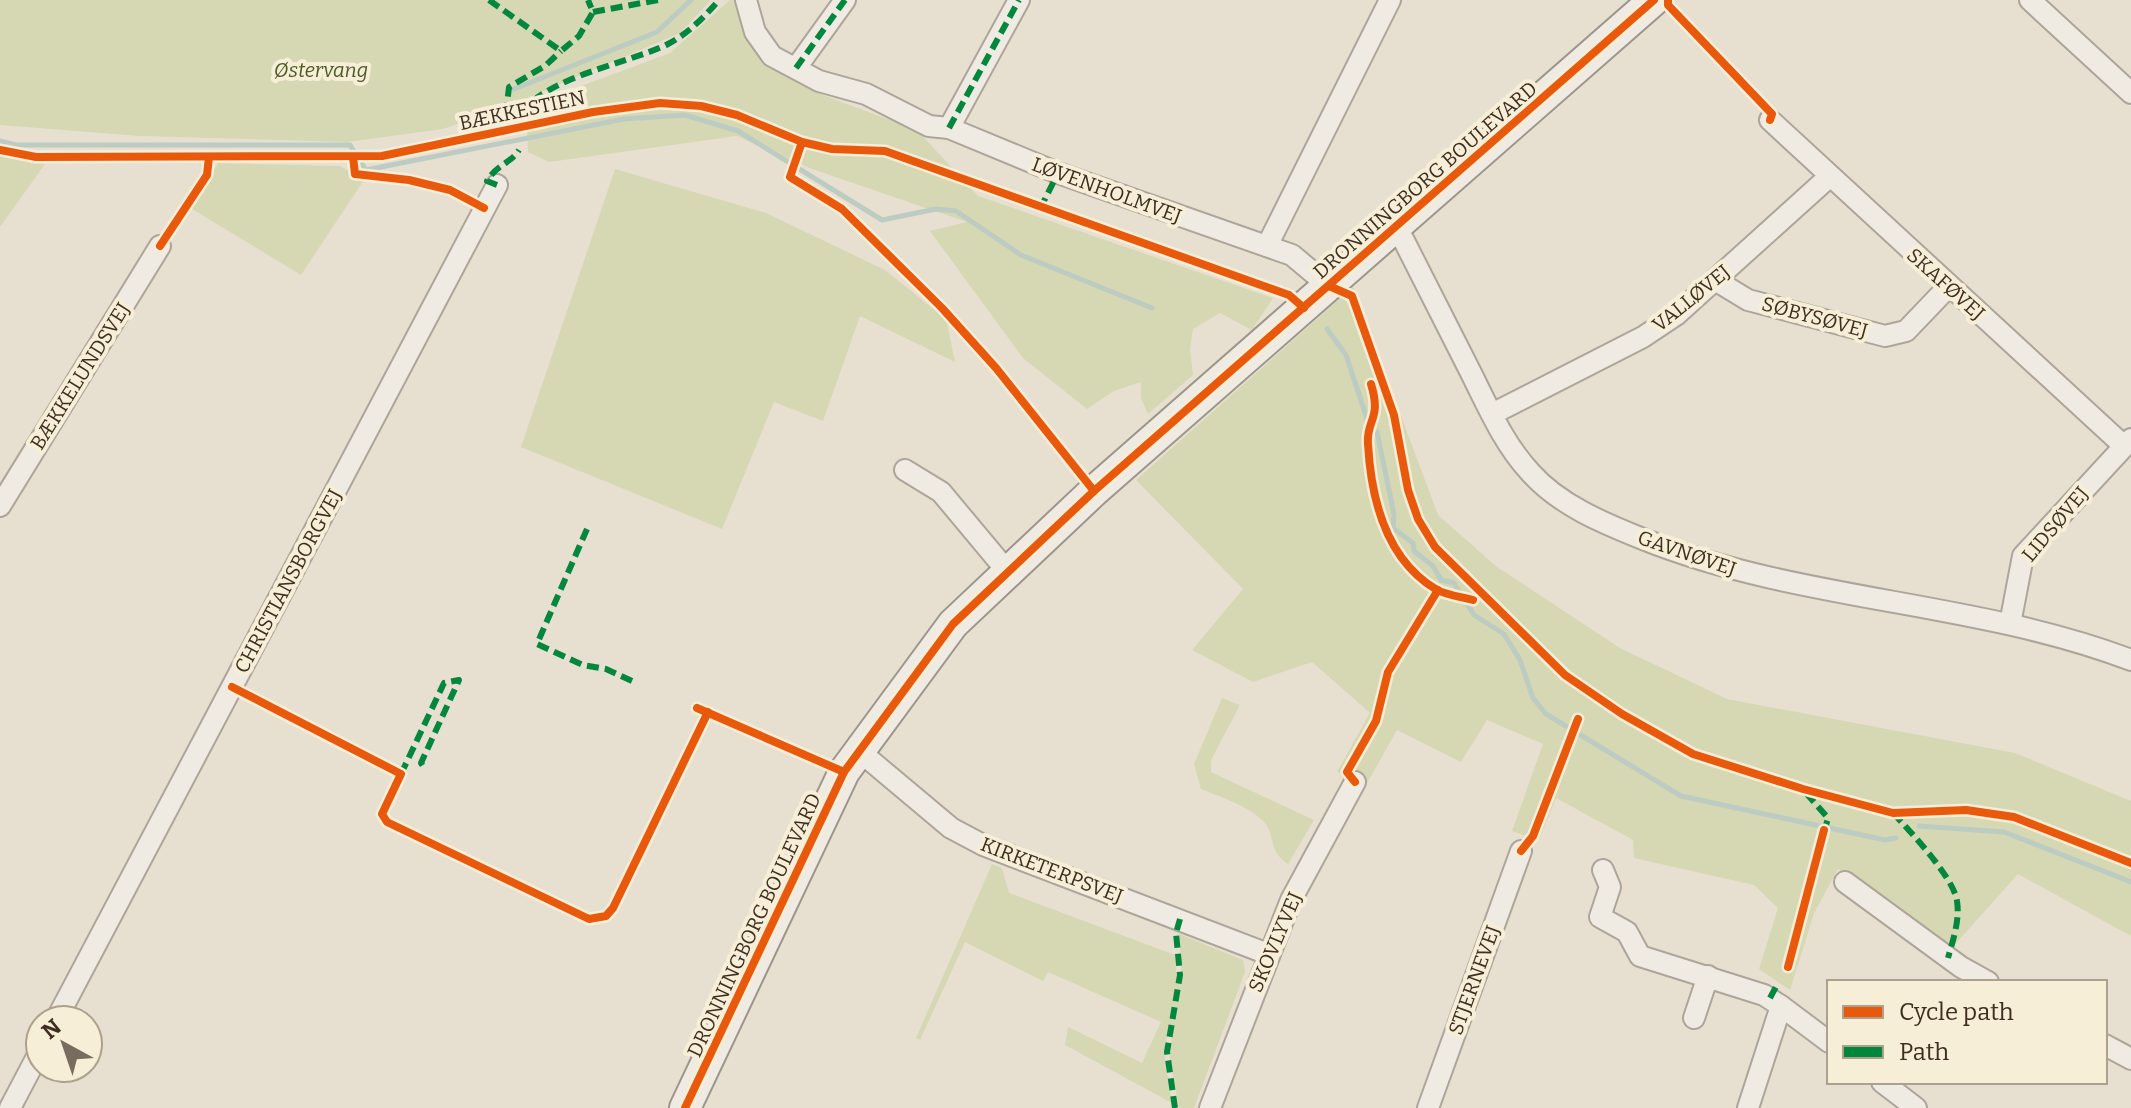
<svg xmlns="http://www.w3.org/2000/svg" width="2131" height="1108" font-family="Bitter,serif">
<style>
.green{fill:#d6d7b3}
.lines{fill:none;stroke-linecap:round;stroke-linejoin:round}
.stream{stroke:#bcccc2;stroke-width:5}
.street-casing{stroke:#ada599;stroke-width:24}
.secondary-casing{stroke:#9c958a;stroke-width:34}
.street{stroke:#efebe3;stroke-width:20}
.secondary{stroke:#efebe3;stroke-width:30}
.quiet{stroke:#00873e;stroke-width:6;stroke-dasharray:12 6;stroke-linecap:butt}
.cycleway-casing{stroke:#f7eed8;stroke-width:13}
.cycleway{stroke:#e8590c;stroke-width:8}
.labels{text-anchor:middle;stroke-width:8;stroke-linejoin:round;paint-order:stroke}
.park-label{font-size:20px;font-style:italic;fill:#4d5a26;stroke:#f7eed8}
.street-label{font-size:20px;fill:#3d2e20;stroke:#f7eed8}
</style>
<rect width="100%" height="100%" fill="#e7e0d1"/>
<g class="green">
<path d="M0 0H711L680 33 511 105 443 129 347 142 140 136 0 125Z"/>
<path d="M730 0H740L762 58 820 94 917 130 978 196 1273 298 1252 330 1220 313 1193 329 1190 349 1193 375 1148 414 1141 398V382L1114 391 1087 409 1023 358 930 231 967 222 812 169 737 136 549 162 528 152 527 131 557 95 670 53Z"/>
<path d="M0 155 45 164 0 227Z"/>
<path d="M218 163 340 166 364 180 301 275 192 209Z"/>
<path d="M615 169 766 213 885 270 946 319 955 362 860 316 823 421 774 402 722 529 521 447Z"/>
<path d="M1353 287 1438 515 1497 567 1620 648 1727 699 2015 753 2131 801V936L2018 874 1950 950 1838 869 1814 913 1790 990 1759 969 1778 908 1754 885 1634 858 1633 840 1556 798 1539 840 1512 831 1543 744 1487 720 1461 762 1397 730 1366 785 1337 772 1370 713 1312 662 1253 682 1192 650 1243 589 1136 480Z"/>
<path d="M1222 698 1240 705 1211 760V772L1314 820 1288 864C1267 850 1276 835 1264 822 1248 805 1222 798 1201 789L1194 764Z"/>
<path d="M992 864 1002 868 1009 893 1175 955 1177 979 1182 977 1179 934 1243 960 1245 972 1194 1108H1179L1169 1053 1174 1026 1169 1025 1164 1053 1172 1103 1065 1045 1068 1027 1142 1063 1161 1022 1048 972 1043 981 965 942 920 1040 916 1038Z"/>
</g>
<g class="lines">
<g class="stream">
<path d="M514 89 657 32 691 0"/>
<path d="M0 141 16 145H350L366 170 624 119 685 115 738 131 882 220 936 209 956 211 1021 255 1152 308"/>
<path d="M1327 329 1346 355 1367 419"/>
<path d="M1377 432 1394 514 1393 528 1413 543 1414 551 1433 566 1441 580 1454 583 1474 615 1504 634 1520 660 1533 698 1546 714 1681 796 1885 840 1896 838"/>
<path d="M1919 826 2004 832 2131 882"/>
</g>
<defs>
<g id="street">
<path d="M746 0 755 32 772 56 819 81 866 94 929 126 949 128 1058 173 1292 255 1329 286"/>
<path d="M2030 0 2131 93"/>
<path d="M796 68 845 0"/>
<path d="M1770 120 2124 446"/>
<path d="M949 128 1019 0"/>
<path d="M1397 227C1422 276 1446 324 1471 373 1488 407 1504 444 1530 472 1559 505 1603 523 1643 539 1800 602 1973 600 2131 660"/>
<path d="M1267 246 1390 0"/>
<path d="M1715 280 1748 300 1885 336 1906 331 1949 286"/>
<path d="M1492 414 1643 337 1676 315 1829 177"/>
<path d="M905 470 941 492 1007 571"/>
<path d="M0 506 160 246"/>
<path d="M2010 624 2023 556 2131 439"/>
<path d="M858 750 951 828 983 845 1268 954"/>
<path d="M1603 870 1610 887 1600 917 1627 932 1640 956 1764 995 1781 1006 1748 1108"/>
<path d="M1845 882 1961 967 1988 982"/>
<path d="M1781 1006 1829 1042"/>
<path d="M1694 1018 1708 976"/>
<path d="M56 1020 497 185"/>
<path d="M2105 1045 2131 1059"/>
<path d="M1882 1082 1916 1108"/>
<path d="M10 1108 40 1051"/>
<path d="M1210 1108 1291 900 1355 782"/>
<path d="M1428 1108 1521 851"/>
</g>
<path id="secondary" d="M685 1108 844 772 953 624 1094 491 1654 0"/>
</defs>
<use href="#street" class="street-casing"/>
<use href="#secondary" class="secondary-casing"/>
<use href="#street" class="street"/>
<use href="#secondary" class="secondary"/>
<g class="quiet">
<path d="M489 0 561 51 579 36 593 12 588 0"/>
<path d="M593 12 658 0"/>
<path d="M796 68 845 0"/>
<path d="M514 128 505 121 509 87 545 66 561 51"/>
<path d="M949 128 1019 0"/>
<path d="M515 131C519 81 630 64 668 44 689 33 704 17 719 0"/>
<path d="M497 185 487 181C497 164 510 164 519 150"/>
<path d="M1040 209 1058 173"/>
<path d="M587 529 537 644 583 665 606 669 632 681"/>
<path d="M401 774 444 683 459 680 421 763 425 769"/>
<path d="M1806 793 1828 818 1823 836"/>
<path d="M1893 813C1910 831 1954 878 1957 901 1960 920 1953 940 1948 958"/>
<path d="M1770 998 1778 983"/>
<path d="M1175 1108 1167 1052 1180 975 1176 933 1180 919"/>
</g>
<defs>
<g id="cycleway">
<path d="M1668 0V5L1772 114 1770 120"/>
<path d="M802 142 790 177 842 209 942 308 996 368 1094 491"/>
<path d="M0 150 36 157 382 156 593 112 660 103 701 106 737 115 802 142 832 149 885 151 1289 295 1304 308"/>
<path d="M353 157 355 174 409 180 450 190 484 208"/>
<path d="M160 246 207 175 209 157"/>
<path d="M1329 286 1352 296 1394 415 1408 490 1418 519 1435 547 1565 675 1622 714 1693 754 1803 789 1893 813 1966 810 2014 817 2131 863"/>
<path d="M1371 384C1382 420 1366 419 1368 444 1371 498 1386 560 1437 590 1447 595 1462 597 1473 600"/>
<path d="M232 687 401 774 382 814 387 822 589 919 606 916 613 908 708 712"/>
<path d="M697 708 844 772"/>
<path d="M1355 782 1347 772 1376 721 1388 672 1438 590"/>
<path d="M1521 851 1533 836 1578 719"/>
<path d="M1788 967 1824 830"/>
<path d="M685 1108 844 772 953 624 1094 491 1654 0"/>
</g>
</defs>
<use href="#cycleway" class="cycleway-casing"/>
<use href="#cycleway" class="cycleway"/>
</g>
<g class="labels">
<g class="park-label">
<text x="321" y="77">Østervang</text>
</g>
<g class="street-label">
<text transform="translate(522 110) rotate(-12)" y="7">BÆKKESTIEN</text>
<text transform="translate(1425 180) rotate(-41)" y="7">DRONNINGBORG BOULEVARD</text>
<text transform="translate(1107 190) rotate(20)" y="7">LØVENHOLMVEJ</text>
<text transform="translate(1946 284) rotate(42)" y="7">SKAFØVEJ</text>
<text transform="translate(1691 298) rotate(-39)" y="7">VALLØVEJ</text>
<text transform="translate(1815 317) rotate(15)" y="7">SØBYSØVEJ</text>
<text transform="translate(80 376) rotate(-58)" y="7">BÆKKELUNDSVEJ</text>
<text transform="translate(2055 524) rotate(-50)" y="7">LIDSØVEJ</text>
<text transform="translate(1687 553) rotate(19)" y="7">GAVNØVEJ</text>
<text transform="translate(288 581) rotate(-62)" y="7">CHRISTIANSBORGVEJ</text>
<text transform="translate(1052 870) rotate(21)" y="7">KIRKETERPSVEJ</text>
<text transform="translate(754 925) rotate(-65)" y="7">DRONNINGBORG BOULEVARD</text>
<text transform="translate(1275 942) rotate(-67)" y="7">SKOVLYVEJ</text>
<text transform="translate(1474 980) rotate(-70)" y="7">STJERNEVEJ</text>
</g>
</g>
<rect x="1827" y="980" width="280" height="104" fill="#f7eed8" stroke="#ada18e" stroke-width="2"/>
<rect x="1843" y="1006" width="40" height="12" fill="#e8590c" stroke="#ada18e" stroke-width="2"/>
<text x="1899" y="1020" font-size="24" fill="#3d2e20">Cycle path</text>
<rect x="1843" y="1046" width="40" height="12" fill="#00873e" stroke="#ada18e" stroke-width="2"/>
<text x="1899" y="1060" font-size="24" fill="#3d2e20">Path</text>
<g transform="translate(64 1044) rotate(320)"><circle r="38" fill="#f7eed8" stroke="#ada18e" stroke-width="2"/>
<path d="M0-6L14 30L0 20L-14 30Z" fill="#786c5e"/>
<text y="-12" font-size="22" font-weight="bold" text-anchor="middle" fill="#3d2e20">N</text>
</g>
</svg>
